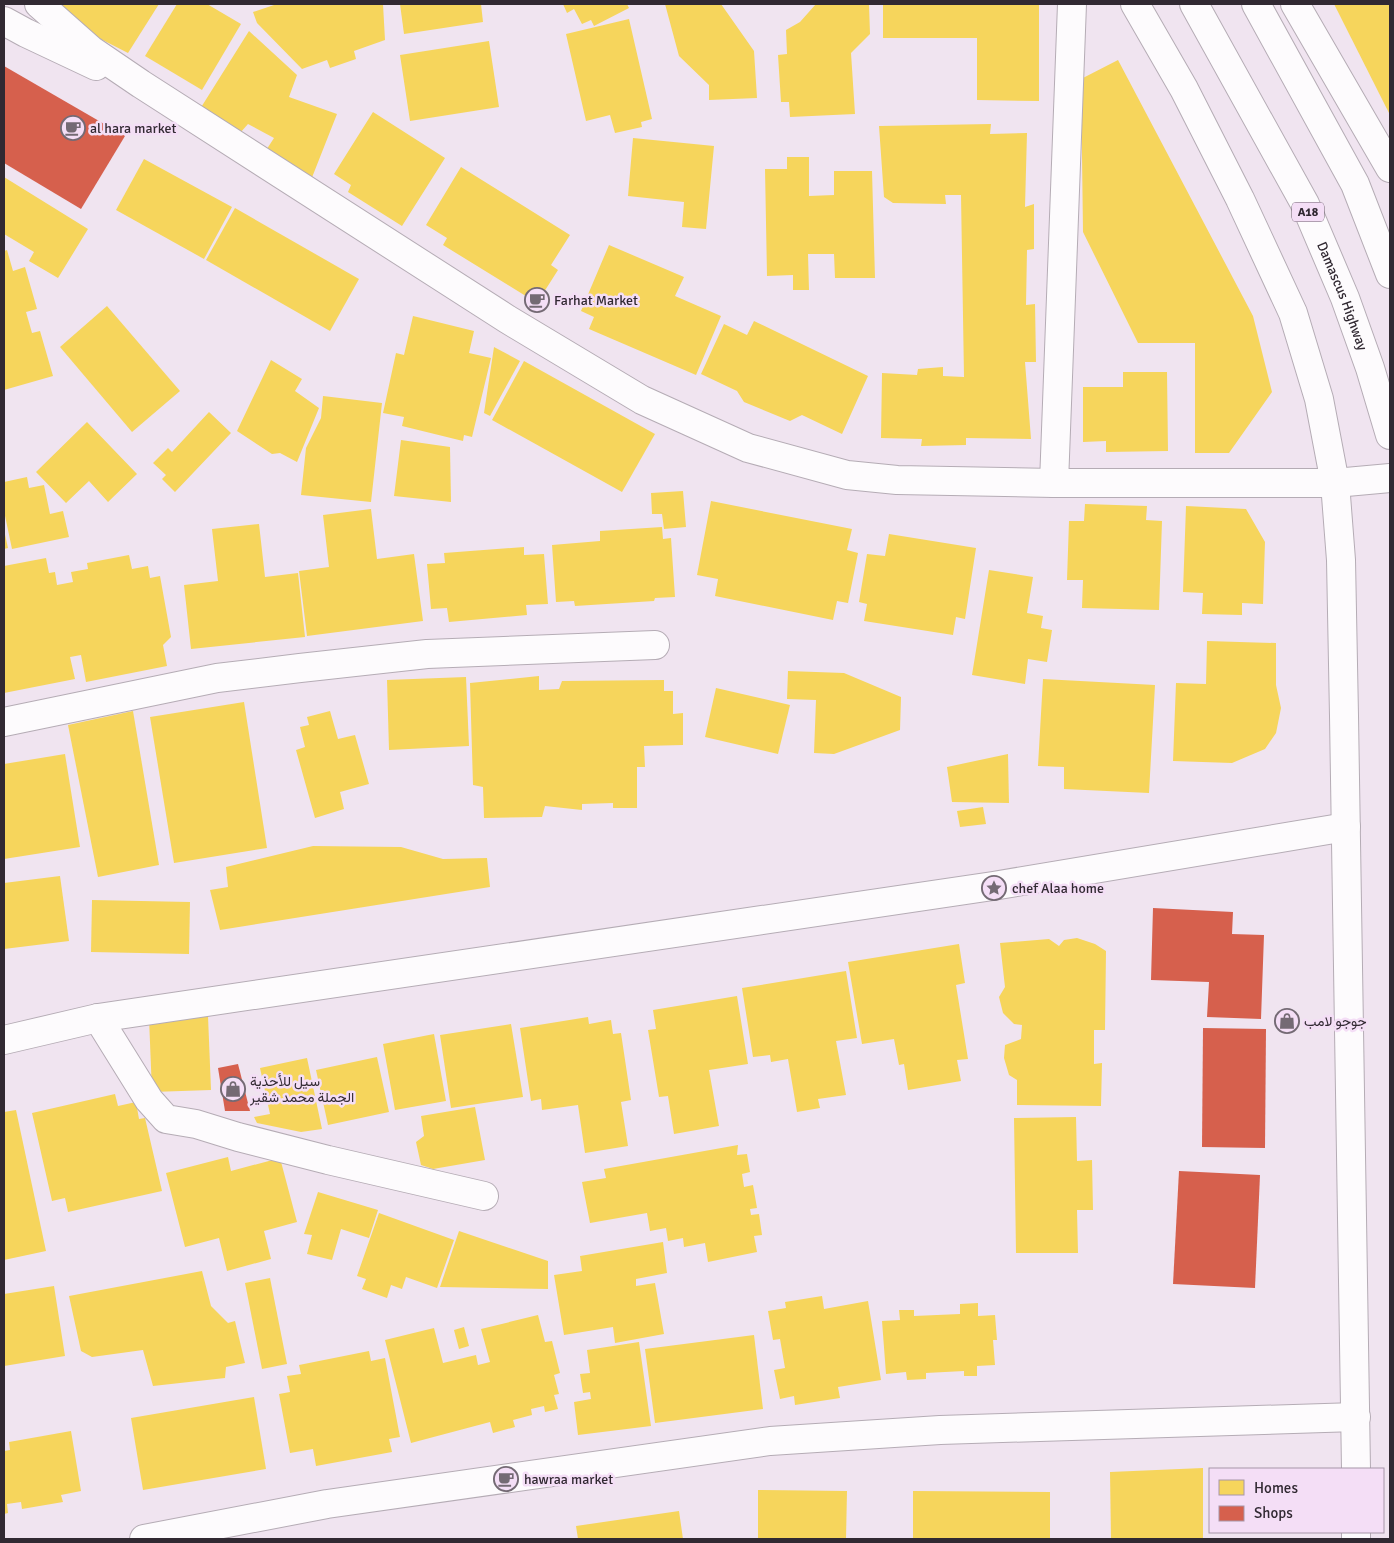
<svg xmlns="http://www.w3.org/2000/svg" width="1394" height="1543" font-family="Signika,Vazirmatn,sans-serif">
<style>
.homes{fill:#f6d55c}
.shops{fill:#d6604d}
.lines{fill:none;stroke-linecap:round;stroke-linejoin:round}
.minor-casing{stroke:#b5acb5;stroke-width:30}
.highway-casing{stroke:#b5acb5;stroke-width:30}
.minor{stroke:#fdfbfd;stroke-width:28}
.highway{stroke:#fdfbfd;stroke-width:28}
.labels{text-anchor:middle;stroke-width:5;stroke-linejoin:round;paint-order:stroke}
.shield{fill:#f4def6;stroke:#6c5f6d;stroke-width:1}
.shield-label{font-size:12px;font-weight:bold;fill:#312932}
.poi-label{font-size:14px;fill:#312932;stroke:#f4def6;text-anchor:start}
.street-label{font-size:14px;fill:#312932;stroke:#f4def6}
</style>
<rect width="100%" height="100%" fill="#f0e4f0"/>
<g class="homes">
<path d="M56 4H159L128 53 85 31Z"/>
<path d="M177 4H207L241 24 202 90 145 56Z"/>
<path d="M277 4H383L385 40 354 51 356 59 330 68 327 60 302 69 257 23 253 12Z"/>
<path d="M400 4H481L483 22 404 34Z"/>
<path d="M563 4H627L629 8 594 26 591 20 582 24 574 9 567 13Z"/>
<path d="M665 4H721L754 51 757 98 709 100V85L679 56Z"/>
<path d="M816 4H869L870 34 851 53 855 114 790 117 789 102H781L778 55 787 54 786 30 800 22Z"/>
<path d="M883 4H1039V101L977 100V38H883Z"/>
<path d="M1334 4H1390V115Z"/>
<path d="M629 19 652 119 641 122 642 127 615 133 610 115 586 121 566 34Z"/>
<path d="M249 31 297 75 289 97 337 114 311 180 261 158 274 138 248 124 240 133 200 109Z"/>
<path d="M489 41 499 107 410 121 400 55Z"/>
<path d="M1118 60 1253 316 1272 392 1229 453H1195V343H1138L1083 232 1081 79Z"/>
<path d="M373 112 445 158 402 226 348 192 351 185 334 174Z"/>
<path d="M991 124 990 134 1027 133 1025 207 1034 204V249L1027 250 1026 305 1035 304 1036 362H1025L1031 439 966 438V445L921 446 922 439 881 438 882 373 917 375 918 369 943 367V376L964 377 961 195H945L946 204 893 203 884 197 879 126Z"/>
<path d="M633 138 714 146 706 229 682 227 684 202 628 196Z"/>
<path d="M787 157H809V196L834 195V171H872L875 278H835L834 254H808L809 290H793V275L767 276 765 169H787Z"/>
<path d="M144 159 232 207 204 259 116 210Z"/>
<path d="M461 167 570 235 551 265 558 270 544 292 536 287 529 298 443 245 447 238 426 225Z"/>
<path d="M4 177 88 229 58 278 29 261 34 252 4 234Z"/>
<path d="M235 208 359 279 330 331 206 260Z"/>
<path d="M609 245 684 277 675 296 721 316 696 375 589 329 594 317 581 311Z"/>
<path d="M7 250 13 271 25 267 37 309 26 312 32 333 40 331 53 376 4 390V251Z"/>
<path d="M107 306 180 391 132 432 60 347Z"/>
<path d="M413 316 474 331 469 353 491 358 472 437 464 435 463 441 402 426 404 417 383 413 396 353 404 355Z"/>
<path d="M754 321 868 376 842 434 802 415 790 421 744 402 737 391 701 374 724 324 747 335Z"/>
<path d="M494 347 520 361 490 416 484 413Z"/>
<path d="M271 360 302 379 295 391 319 408 297 462 280 453 272 454 237 431Z"/>
<path d="M524 361 655 434 622 492 492 420Z"/>
<path d="M1123 372H1167L1168 451 1106 452V441L1083 442V387H1123Z"/>
<path d="M323 396 382 403 371 502 301 495 306 448 321 418Z"/>
<path d="M209 412 231 433 175 492 162 479 166 475 153 463 168 448 172 452Z"/>
<path d="M87 422 137 474 108 502 89 481 66 503 36 472Z"/>
<path d="M401 440 450 447 451 502 394 496Z"/>
<path d="M27 477 29 488 44 485 50 514 63 511 69 537 12 549 4 511V482Z"/>
<path d="M683 491 686 527 664 529 662 514H652L651 493Z"/>
<path d="M711 501 852 529 847 550 858 553 848 603 837 601 833 620 715 596 718 579 697 575Z"/>
<path d="M1085 504 1147 506 1146 520 1162 521 1159 610 1082 608 1083 580H1067L1069 521H1084Z"/>
<path d="M1186 506 1246 509 1265 542 1263 604 1242 603V615L1202 614 1203 593 1183 592Z"/>
<path d="M371 509 377 559 414 554 423 621 307 636 299 571 329 567 323 515Z"/>
<path d="M259 524 265 577 298 573 305 637 191 649 184 585 218 581 212 529Z"/>
<path d="M662 527 663 539 671 538 675 597 655 598 654 601 575 606 574 601 556 602 552 545 600 541V531Z"/>
<path d="M4 530 8 548 4 549Z"/>
<path d="M889 534 976 548 965 619 956 617 953 635 864 621 867 604 859 602 867 554 885 556Z"/>
<path d="M524 547V555L544 554 548 604 526 605 527 615 449 622 447 608 431 609 427 564 445 563 444 553Z"/>
<path d="M129 555 132 569 148 566 150 578 160 576 171 637 163 645 167 666 86 682 81 655 70 657 75 679 4 693V566L46 558 49 573 55 572 57 585 73 582 71 572 88 569 87 563Z"/>
<path d="M989 570 1033 577 1027 613 1043 616 1041 628 1052 630 1047 662 1028 659 1025 684 972 675Z"/>
<path d="M1207 641 1276 643V685L1281 708 1276 733 1265 749 1232 763 1173 761 1176 683 1206 684Z"/>
<path d="M788 671 844 673 901 697 900 730 834 754 814 753 816 700 787 699Z"/>
<path d="M539 676V690L559 689 562 681 664 680V691H673V714L683 713V745L644 746 645 767H637V808H613V803L582 804V810L545 806 542 817 484 818 483 787 473 785 470 683Z"/>
<path d="M466 677 469 746 389 750 387 680Z"/>
<path d="M1043 679 1155 685 1149 793 1064 789V767L1038 766Z"/>
<path d="M716 688 790 705 778 754 705 737Z"/>
<path d="M244 702 267 848 174 863 150 717Z"/>
<path d="M133 711 159 865 98 877 68 725Z"/>
<path d="M330 711 338 739 355 735 369 784 340 792 344 809 315 818 296 750 305 747 300 727 309 725 307 717Z"/>
<path d="M65 754 80 847 4 859V764Z"/>
<path d="M1008 754 1009 803 952 802 947 767Z"/>
<path d="M983 807 986 824 960 827 957 811Z"/>
<path d="M313 846 401 847 443 859 487 858 490 887 220 930 210 890 228 887 226 867Z"/>
<path d="M60 876 69 941 4 949V883Z"/>
<path d="M92 900 190 902 189 954 91 952Z"/>
<path d="M1077 938 1095 944 1106 951 1105 1030H1094V1064L1102 1063 1101 1106 1017 1105V1080L1009 1075 1004 1058 1005 1045 1021 1039 1022 1025 1014 1024 1003 1013 999 997 1005 987 1000 943 1049 939 1059 946 1064 940Z"/>
<path d="M959 944 965 983 956 985 968 1059 957 1060 961 1081 908 1090 904 1064 899 1065 894 1039 862 1044 848 962Z"/>
<path d="M846 971 857 1038 836 1041 846 1095 818 1099 820 1108 797 1112 788 1059 771 1062 770 1055 753 1057 742 988Z"/>
<path d="M737 996 748 1064 709 1070 719 1126 674 1134 668 1096 659 1097 648 1030 656 1029 653 1010Z"/>
<path d="M208 1016 211 1090 152 1092 149 1018Z"/>
<path d="M588 1017 589 1024 611 1020 613 1034 621 1033 631 1100 621 1102 628 1146 585 1153 578 1105 542 1110 541 1099 531 1101 520 1028Z"/>
<path d="M511 1024 523 1097 451 1108 440 1035Z"/>
<path d="M434 1034 446 1101 395 1110 383 1044Z"/>
<path d="M377 1057 389 1112 328 1125 316 1070Z"/>
<path d="M307 1058 322 1129 301 1132 257 1123 254 1117 270 1114 260 1068Z"/>
<path d="M115 1094 118 1106 136 1102 139 1119 145 1118 162 1191 68 1212 65 1198 52 1201 32 1113Z"/>
<path d="M475 1107 485 1160 433 1169 421 1165 416 1142 424 1136 421 1116Z"/>
<path d="M16 1110 46 1251 4 1260V1112Z"/>
<path d="M1076 1117 1077 1161 1092 1160 1093 1210H1077L1078 1253H1016L1014 1118Z"/>
<path d="M738 1145 737 1155 747 1154 750 1172 742 1174 744 1187 753 1185 757 1208 750 1209 751 1215 759 1214 762 1235 754 1236 757 1252 708 1262 705 1243 684 1247 683 1238 668 1241 666 1228 650 1231 647 1213 590 1223 582 1182 606 1178 604 1169Z"/>
<path d="M228 1157 231 1171 280 1158 297 1222 264 1231 271 1259 227 1271 219 1238 185 1247 166 1173Z"/>
<path d="M318 1192 378 1210 369 1238 341 1229 332 1260 307 1254 312 1235 304 1234Z"/>
<path d="M379 1213 454 1240 437 1288 406 1277 402 1289 391 1285 387 1298 362 1289 366 1279 357 1276Z"/>
<path d="M459 1231 548 1261V1289L440 1287Z"/>
<path d="M663 1242 667 1273 636 1279V1286L655 1283 664 1334 615 1343 613 1327 564 1335 554 1275 582 1271 580 1256Z"/>
<path d="M202 1271 211 1306 228 1323 235 1321 245 1363 226 1367 225 1378 153 1386 143 1350 92 1357 81 1351 69 1296Z"/>
<path d="M270 1278 287 1364 262 1369 245 1283Z"/>
<path d="M54 1286 65 1356 4 1366V1294Z"/>
<path d="M822 1296 824 1309 868 1301 881 1380 838 1387 840 1398 795 1405 794 1396 780 1399 774 1370 785 1368 780 1339 773 1340 768 1311 786 1308 785 1302Z"/>
<path d="M978 1303V1316L995 1315 997 1340H993L995 1365 977 1366V1376H964V1371L926 1373V1379L907 1380 906 1372 886 1374 882 1321 900 1320 899 1310H914V1316L960 1314V1304Z"/>
<path d="M538 1315 545 1342 552 1341 560 1373 554 1375 559 1394 554 1395 558 1409 545 1412 544 1406 531 1409 532 1415 513 1420 515 1427 493 1433 490 1422 411 1443 385 1340 434 1328 443 1363 476 1355 478 1365 490 1362 481 1329Z"/>
<path d="M464 1327 469 1346 459 1349 454 1330Z"/>
<path d="M754 1335 763 1409 655 1423 645 1349Z"/>
<path d="M639 1342 651 1426 578 1435 574 1402 591 1399 590 1392 583 1393 580 1374 590 1373 587 1350Z"/>
<path d="M369 1351 371 1361 385 1358 400 1437 389 1439 392 1452 316 1466 313 1449 290 1453 279 1394 290 1392 287 1376 301 1374 299 1365Z"/>
<path d="M254 1397 266 1469 143 1490 131 1418Z"/>
<path d="M71 1431 81 1491 61 1495 63 1502 22 1509 21 1502 7 1504 8 1513 4 1514V1451L10 1450 9 1442Z"/>
<path d="M1203 1468V1539H1111L1110 1472Z"/>
<path d="M758 1490 847 1491 846 1539H758Z"/>
<path d="M913 1491 1050 1492V1539H913Z"/>
<path d="M679 1511 683 1539H578L576 1526Z"/>
</g>
<g class="shops">
<path d="M4 66 125 136 81 209 4 163Z"/>
<path d="M1153 908 1233 912 1232 934 1264 935 1261 1019 1207 1017 1209 982 1151 980Z"/>
<path d="M1203 1028 1266 1029 1265 1148 1202 1147Z"/>
<path d="M238 1064 250 1111H225L218 1068Z"/>
<path d="M1179 1171 1260 1175 1255 1288 1173 1284Z"/>
</g>
<g class="lines">
<defs>
<g id="minor">
<path d="M39 4 91 50 141 84 507 319 642 400 748 448 847 475 897 480 1054 483H1335L1390 478"/>
<path d="M1135 4 1184 89 1240 199 1293 313 1319 399 1335 483 1341 560 1344 716 1356 1469"/>
<path d="M1295 4 1390 168"/>
<path d="M4 21 26 33 96 66"/>
<path d="M1054 483 1072 4"/>
<path d="M4 722 217 678 300 668 427 654 655 645"/>
<path d="M98 1018 149 1100 166 1119 196 1124 238 1137 328 1160 484 1196"/>
<path d="M4 1040 98 1018 993 886 1346 827"/>
<path d="M1356 1532V1539"/>
<path d="M144 1539 327 1504 770 1441 940 1430 1356 1417"/>
</g>
<g id="highway">
<path id="s1" d="M1194 4 1305 204 1345 298 1370 368 1390 435"/>
<path d="M1256 4 1355 184 1390 274"/>
</g>
</defs>
<use href="#minor" class="minor-casing"/>
<use href="#highway" class="highway-casing"/>
<use href="#minor" class="minor"/>
<use href="#highway" class="highway"/>
</g>
<defs>
<symbol id="cafe-ring" viewBox="-11 -11 22 22"><circle r="9.5" fill="#f4def6" stroke="#746a74" stroke-width="1.5"/><path d="M-5.5-4.5H6V0H3Q3 3.5 0 3.5H-2.5Q-5.5 3.5-5.5 0ZM3-3.2v2h1.7v-2ZM-6 4.5H4V6H-6Z" fill="#746a74"/></symbol>
<symbol id="sight-ring" viewBox="-11 -11 22 22"><circle r="9.5" fill="#f4def6" stroke="#746a74" stroke-width="1.5"/><path d="M0-6L1.8-2.2L6-1.7L2.9 1.2L3.7 5.4L0 3.3L-3.7 5.4L-2.9 1.2L-6-1.7L-1.8-2.2Z" fill="#746a74"/></symbol>
<symbol id="shop-ring" viewBox="-11 -11 22 22"><circle r="9.5" fill="#f4def6" stroke="#746a74" stroke-width="1.5"/><path d="M-5-2.5h2.3a2.7 3.5 0 0 1 5.4 0H5L5.5 6h-11ZM-1.5-2.5h3a1.5 2.3 0 0 0-3 0Z" fill="#746a74"/></symbol>
</defs>
<g fill-rule="evenodd">
<use href="#cafe-ring" x="59" y="114" width="28" height="28"/>
<use href="#cafe-ring" x="523" y="286" width="28" height="28"/>
<use href="#sight-ring" x="980" y="874" width="28" height="28"/>
<use href="#shop-ring" x="1273" y="1007" width="28" height="28"/>
<use href="#shop-ring" x="219" y="1075" width="28" height="28"/>
<use href="#cafe-ring" x="492" y="1465" width="28" height="28"/>
</g>
<g class="labels">
<rect class="shield" x="1292" y="202.5" width="32" height="19" rx="4"/>
<g class="shield-label">
<text x="1308" y="216">A18</text>
</g>
<g class="poi-label">
<text x="90" y="133">al hara market</text>
<text x="554" y="305">Farhat Market</text>
<text x="1012" y="893">chef Alaa home</text>
<text x="1304" y="1026">جوجو لامب</text>
<text x="250" y="1086">سيل للأحذية<tspan x="250" dy="16">الجملة محمد شقير</tspan></text>
<text x="524" y="1484">hawraa market</text>
</g>
<g class="street-label">
<text dy="5" stroke="none"><textPath href="#s1" startOffset="328">Damascus Highway</textPath></text>
</g>
</g>
<rect width="1394" height="1543" fill="none" stroke="#312932" stroke-width="10"/>
<rect x="1209" y="1468" width="175" height="65" fill="#f4def6" stroke="#a696a8"/>
<rect x="1219" y="1480" width="25" height="15" fill="#f6d55c" stroke="#a696a8"/>
<text x="1254" y="1493" font-size="15" fill="#312932">Homes</text>
<rect x="1219" y="1506" width="25" height="15" fill="#d6604d" stroke="#a696a8"/>
<text x="1254" y="1518" font-size="15" fill="#312932">Shops</text>
</svg>
